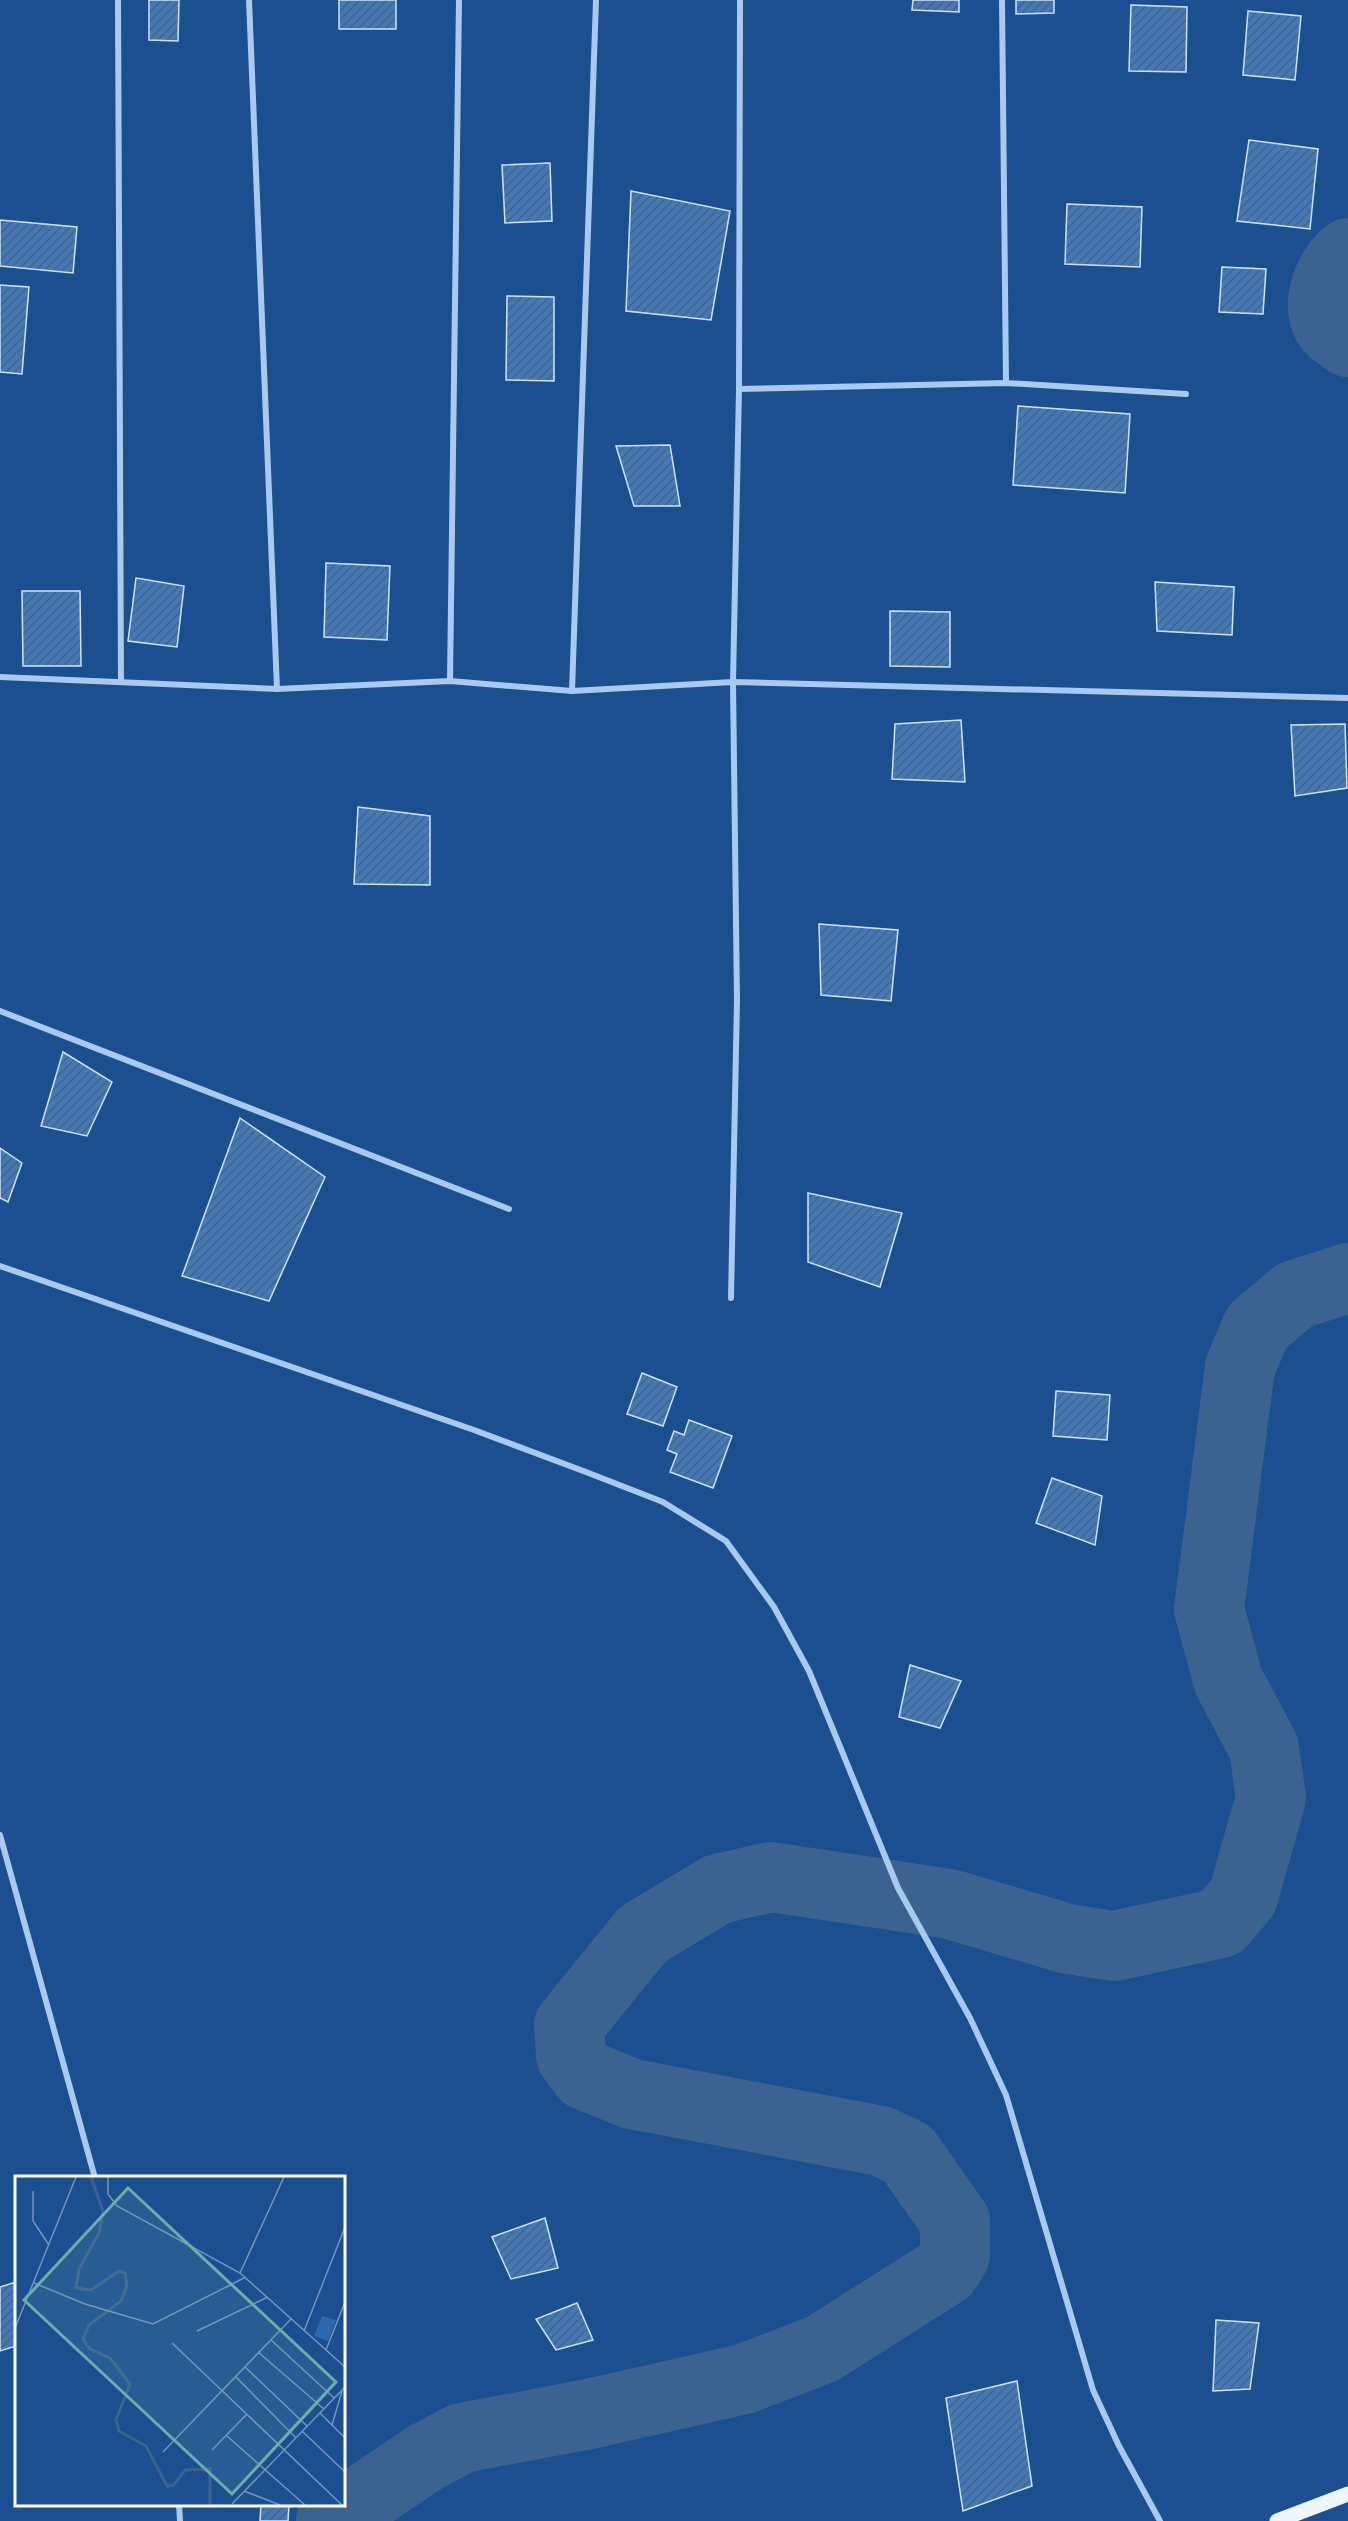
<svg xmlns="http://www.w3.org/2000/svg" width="1348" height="2521" font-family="Commissioner,sans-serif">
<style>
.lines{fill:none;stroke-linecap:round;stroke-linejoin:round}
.river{stroke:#3c6290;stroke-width:70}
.building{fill:url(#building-hatch);stroke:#cfe3fa;stroke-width:1.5}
.minor{stroke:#a9c9ee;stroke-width:6}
.primary{stroke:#f0f6ff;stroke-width:15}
.inset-river{fill:none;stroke:#3c6290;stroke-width:3}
.inset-road{fill:none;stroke:#7695bc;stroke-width:1.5}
.view{fill:#6fada8;fill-opacity:0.15;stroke:#6fada8;stroke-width:3}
.inset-edge{fill:none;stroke:#fff;stroke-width:3}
</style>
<defs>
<pattern id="building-hatch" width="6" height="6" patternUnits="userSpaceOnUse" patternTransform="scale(1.5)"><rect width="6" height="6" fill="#4478b7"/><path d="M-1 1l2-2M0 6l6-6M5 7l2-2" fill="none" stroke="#486282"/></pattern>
</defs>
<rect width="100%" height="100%" fill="#1b4f8f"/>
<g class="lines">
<g class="river">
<path d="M1348 253C1329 269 1316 300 1327 324 1331 331 1342 337 1348 342"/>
<path d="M331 2521 426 2457 462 2438 589 2414 744 2379 822 2349 945 2271 955 2255V2221L908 2154 881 2141 632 2094 585 2075 571 2056 569 2025 643 1934 718 1889 771 1877 950 1904 1068 1939 1114 1946 1221 1923 1243 1897 1271 1798 1264 1748 1228 1680 1209 1609 1240 1367 1257 1327 1295 1295 1348 1278"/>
</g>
</g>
<g class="building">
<path d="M149 0H179L178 41 149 40Z"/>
<rect x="339" y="0" width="57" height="29"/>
<path d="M913 0H959V12L912 10Z"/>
<path d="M1016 0H1054V13L1016 14Z"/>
<path d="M1131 5 1187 7 1186 72 1129 71Z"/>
<path d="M1248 11 1301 16 1295 80 1243 75Z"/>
<path d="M1249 140 1318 149 1310 229 1237 221Z"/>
<path d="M550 163 552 221 505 223 502 165Z"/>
<path d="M631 191 730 211 711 320 626 311Z"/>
<path d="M1067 204 1142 207 1140 267 1065 264Z"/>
<path d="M0 220 77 227 73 273 0 266Z"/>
<path d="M1222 267 1266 269 1263 314 1219 312Z"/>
<path d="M0 285 29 287 22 374 0 372Z"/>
<path d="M507 296 554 297V381L506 380Z"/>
<path d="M1018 406 1130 414 1125 493 1013 485Z"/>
<path d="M670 445 680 506H634L616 446Z"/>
<path d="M326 563 390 566 387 640 324 637Z"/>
<path d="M136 578 184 586 177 647 128 641Z"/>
<path d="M1155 582 1234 587 1232 635 1157 631Z"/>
<path d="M22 591H80L81 666H23Z"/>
<path d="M890 611 950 612V667L890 666Z"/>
<path d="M961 720 965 782 892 779 895 724Z"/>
<path d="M1345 724 1347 788 1295 796 1291 725Z"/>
<path d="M358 807 430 816V885L354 884Z"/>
<path d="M819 924 898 930 891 1001 821 995Z"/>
<path d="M63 1052 112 1082 87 1136 41 1126Z"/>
<path d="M240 1118 325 1177 269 1301 182 1276Z"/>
<path d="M0 1148 22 1163 8 1202 0 1198Z"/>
<path d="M808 1193 902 1213 880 1287 808 1262Z"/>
<path d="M642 1373 677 1387 663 1426 627 1414Z"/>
<path d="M1056 1391 1110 1395 1107 1440 1053 1436Z"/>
<path d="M689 1420 732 1436 713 1488 670 1472 677 1454 667 1450 674 1431 684 1435Z"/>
<path d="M1052 1478 1102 1496 1095 1545 1036 1523Z"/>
<path d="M910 1665 961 1681 940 1728 899 1717Z"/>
<path d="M545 2218 558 2268 511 2279 492 2237Z"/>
<path d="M16 2282V2346L0 2351V2287Z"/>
<path d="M577 2303 593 2340 556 2350 536 2319Z"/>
<path d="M1216 2320 1259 2323 1250 2389 1213 2391Z"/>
<path d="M1017 2381 1032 2486 963 2511 946 2398Z"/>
<path d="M261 2504H289L288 2521H260Z"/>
</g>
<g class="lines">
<g class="minor">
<path d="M118 0 121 682"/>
<path d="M249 0 277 689"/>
<path d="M1002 0 1006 383"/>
<path d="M739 389 1006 383 1186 394"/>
<path d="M0 677 277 689 450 681 572 691 733 682 1348 698"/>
<path d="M450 681 459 0"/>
<path d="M572 691 596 0"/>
<path d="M0 1011 509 1209"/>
<path d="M0 1266 474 1430 586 1472 663 1502 726 1541 774 1607 809 1671 898 1888 970 2018 1006 2095 1093 2390 1119 2446 1160 2521"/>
<path d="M731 1298 737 1000 733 682 739 389 740 0"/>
<path d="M0 1835 95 2178"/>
<path d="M179 2504 180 2521"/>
</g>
<path class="primary" d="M1277 2521 1348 2494"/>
</g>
<g transform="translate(15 2176)">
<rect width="330" height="330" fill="#1b4f8f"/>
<path d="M307 140 321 144 313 165 299 160Z" fill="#2e69ad"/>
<path class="inset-river" d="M76 1 88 35 84 57 64 93 61 112 76 114 104 95 110 97 112 110 106 125 74 149 68 163 75 173 95 182 115 208 101 244 104 255 131 270 152 310 159 309 170 294 195 293V329"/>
<path class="inset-road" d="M93 1V18L102 30 225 97 330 191M18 15V45L34 69M225 97 269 1M19 107 70 128 138 148 231 101M0 152 61 1M182 155 253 121M289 155 330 51M256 164 319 222M157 167 327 329M311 174 330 126M243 176 309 233M230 191 292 250M220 200 281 262M305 237 330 262M317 249 327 215M287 255 330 296M212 260 290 329M197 274 232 238M148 276 276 143M229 315 265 329M217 328 330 211"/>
<path class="view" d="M113 12 321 206 217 318 9 124Z"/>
<rect width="330" height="330" class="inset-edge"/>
</g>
</svg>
